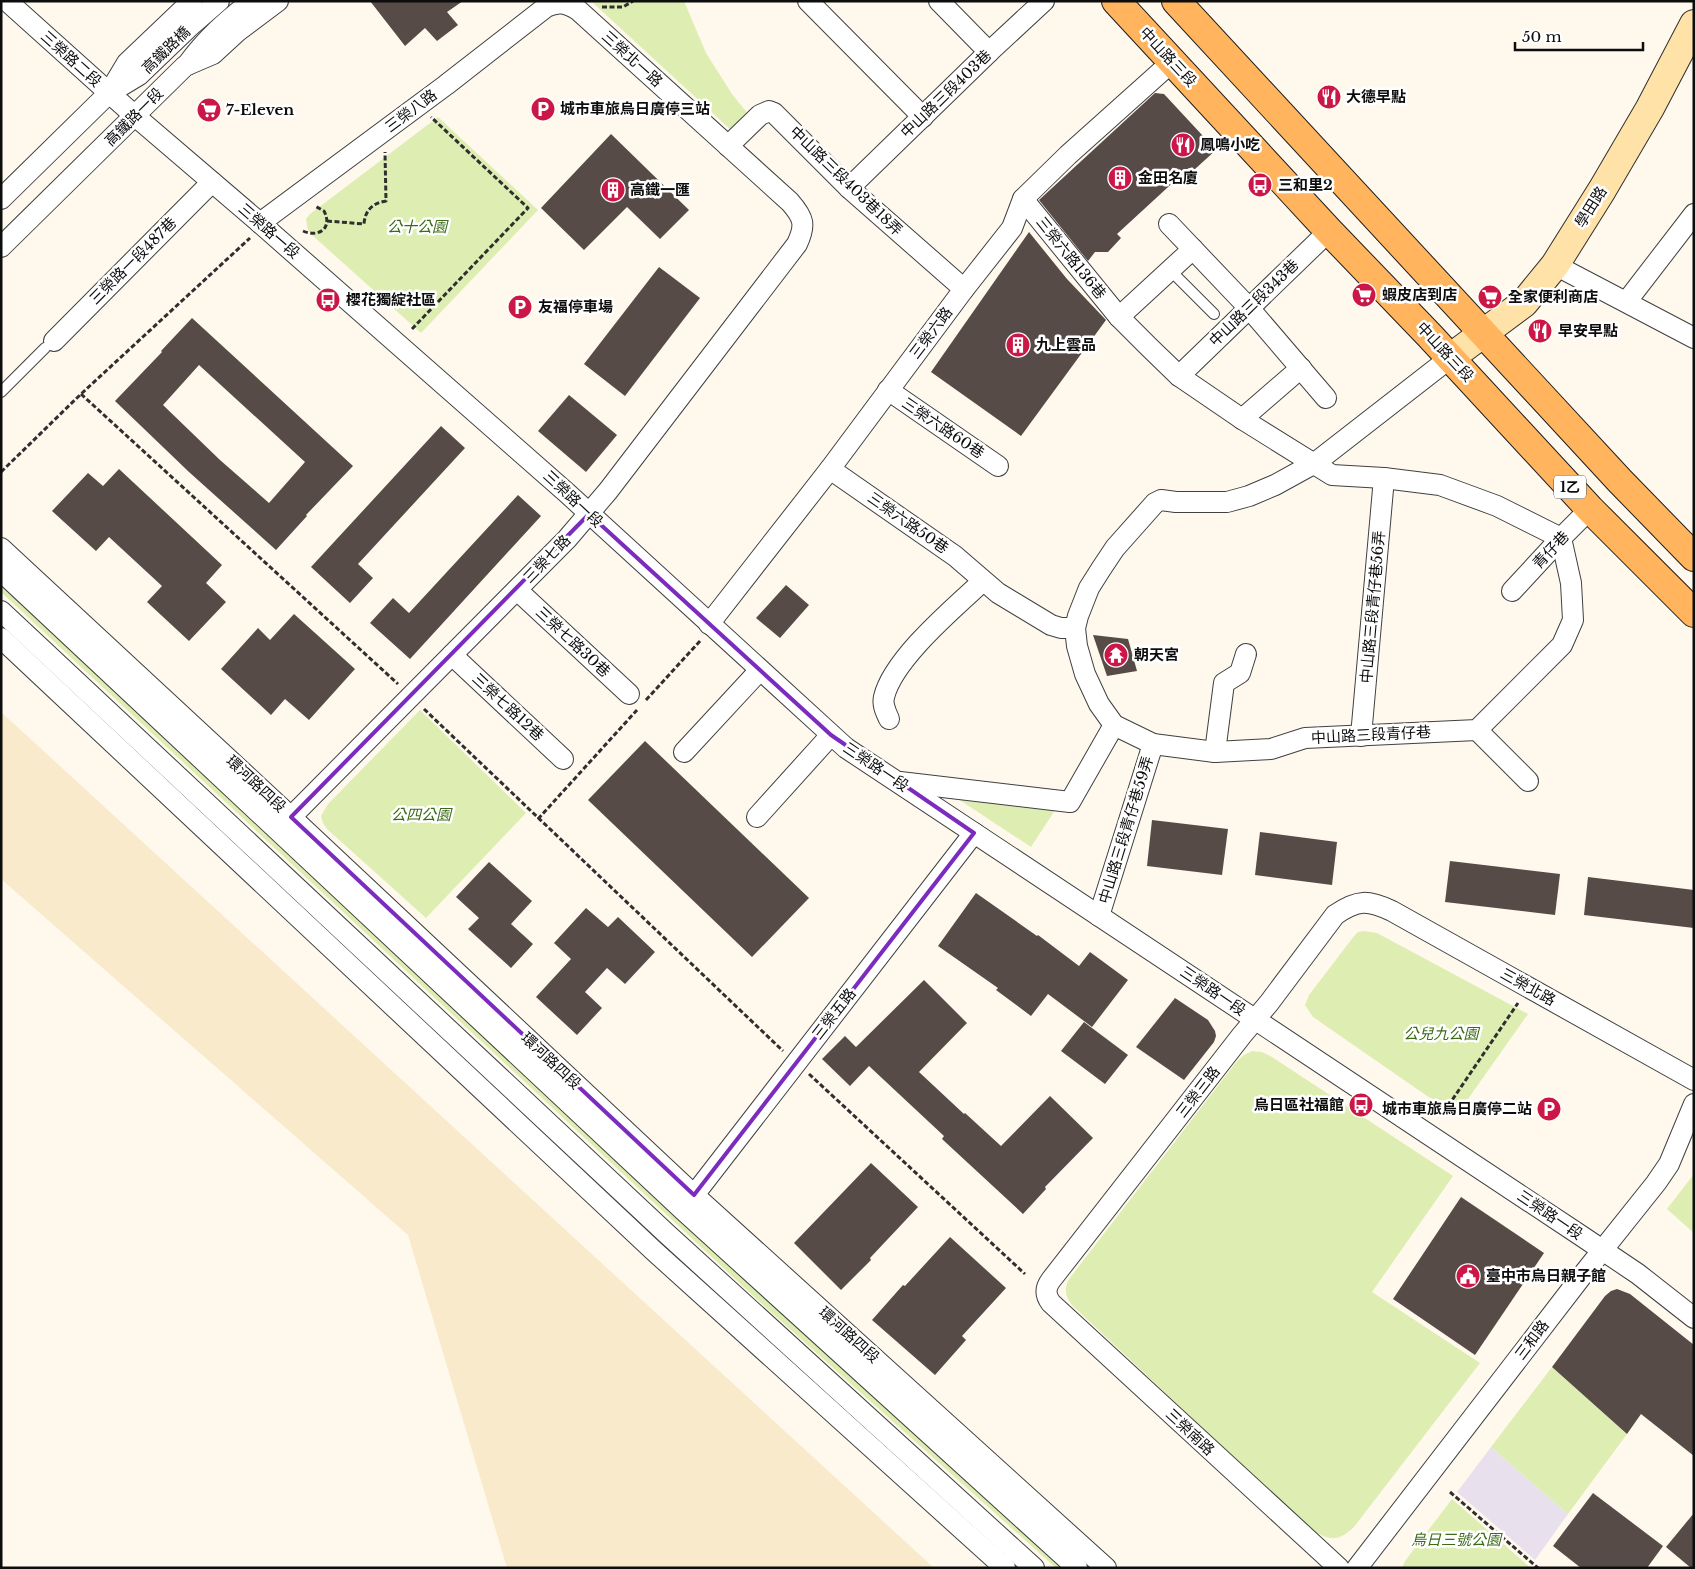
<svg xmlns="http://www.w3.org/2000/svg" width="1695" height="1569" font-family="'Libre Baskerville','Noto Sans TC',serif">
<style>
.industrial{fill:#e9e0ed}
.farmland{fill:#f8eaca}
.green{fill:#deeeb2}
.building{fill:#574b48;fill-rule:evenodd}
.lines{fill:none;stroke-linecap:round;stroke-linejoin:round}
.lane-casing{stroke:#404040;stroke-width:12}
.street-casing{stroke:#404040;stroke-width:22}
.secondary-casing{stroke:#2f2f2f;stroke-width:30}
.primary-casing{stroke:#1e1e1e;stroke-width:30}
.path{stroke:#2f2f2f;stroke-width:3;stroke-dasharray:5 2.5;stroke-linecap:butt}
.lane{stroke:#fff;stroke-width:10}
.street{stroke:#fff;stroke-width:20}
.secondary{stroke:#ffe2a8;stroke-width:28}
.primary{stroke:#ffb45d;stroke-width:28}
.marked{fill:none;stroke:#7b2cbf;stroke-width:4;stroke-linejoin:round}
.labels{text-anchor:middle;stroke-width:5;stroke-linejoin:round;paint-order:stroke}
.shield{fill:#fff;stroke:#565656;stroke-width:1}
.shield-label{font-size:14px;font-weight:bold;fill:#0d0d0d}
.street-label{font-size:15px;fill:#0d0d0d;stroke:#fff}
.poi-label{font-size:15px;font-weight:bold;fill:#0d0d0d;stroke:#fff;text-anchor:start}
.park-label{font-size:15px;font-style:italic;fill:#3b6b17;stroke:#fff}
</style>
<rect width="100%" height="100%" fill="#fff8ed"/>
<path class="industrial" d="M1491 1447 1568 1514 1535 1560 1457 1492Z"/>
<path class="farmland" d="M1 712 934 1568H507L408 1235 1 879Z"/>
<g class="green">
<path d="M591 1H684L706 53 732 94 748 114 731 130Z"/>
<path d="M438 117 538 210 421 333 312 235 308 230 306 219 310 214Z"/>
<path d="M1 580 1066 1568H1056L762 1304 1 592Z"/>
<path d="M420 710 526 813 426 918 327 829 323 823 321 816 328 804Z"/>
<path d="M949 793 1059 804 1031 847Z"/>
<path d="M1364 931 1377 933 1528 1014 1456 1116 1313 1017 1305 1005 1309 995 1354 936 1358 932Z"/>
<path d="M1252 1051 1262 1052 1272 1057 1453 1176 1372 1292 1480 1363 1354 1527C1337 1543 1329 1540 1310 1529L1074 1307C1066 1298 1063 1291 1069 1279L1237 1061 1244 1055Z"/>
<path d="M1694 1174V1233L1667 1209Z"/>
<path d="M1552 1367 1627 1434 1568 1514 1491 1447Z"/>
<path d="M1452 1499 1531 1568H1402L1405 1561Z"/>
</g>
<g class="building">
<path d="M370 1H463L447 12 458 25 437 41 425 28 405 46Z"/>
<path d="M1155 93 1164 94 1216 150 1184 179 1179 177 1117 234 1121 238 1108 252H1095L1088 261 1039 200Z"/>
<path d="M611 134 689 210 660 239 627 207 584 250 541 208Z"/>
<path d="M1029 232 1067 279 1106 320 1021 436 931 372Z"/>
<path d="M659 267 700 298 625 396 584 364Z"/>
<path d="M192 318 353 466 306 515 307 516 276 550 189 472 115 401 162 352 161 351ZM199 365 305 462 269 503 220 460 163 405Z"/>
<path d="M569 395 617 435 586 472 538 431Z"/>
<path d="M441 426 465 448 358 564 373 578 350 603 311 567Z"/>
<path d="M119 469 222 565 206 583 226 602 189 641 147 602 162 586 109 537 96 551 52 511 88 473 103 486Z"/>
<path d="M518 495 541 516 410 659 370 623 393 598 409 613Z"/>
<path d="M786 585 809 605 780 638 756 618Z"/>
<path d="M294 614 355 669 309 720 285 699 271 715 221 669 258 628 270 640Z"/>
<path d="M1093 635 1128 639 1137 671 1107 676Z"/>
<path d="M645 741 809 898 752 957 588 800Z"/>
<path d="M1152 820 1228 829 1222 875 1147 866Z"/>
<path d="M1260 832 1337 842 1332 885 1255 875Z"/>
<path d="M1450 861 1560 874 1555 915 1445 902Z"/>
<path d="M489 862 532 901 511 924 533 944 511 968 468 929 479 918 456 897Z"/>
<path d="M1588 877 1694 890V928L1584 915Z"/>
<path d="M976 893 1037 936 1038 935 1079 966 1090 952 1128 980 1092 1027 1048 994 1031 1016 996 990 998 988 938 946Z"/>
<path d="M586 908 608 927 618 917 655 952 625 984 607 968 585 992 602 1008 577 1035 536 997 571 959 554 943Z"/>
<path d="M924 980 967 1023 919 1072 964 1114 965 1113 1001 1146 1050 1096 1093 1138 1045 1187 1046 1189 1023 1214 942 1139 944 1136 869 1066 850 1086 822 1059 845 1036 856 1047Z"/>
<path d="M1175 998 1208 1020 1215 1031 1216 1036 1214 1042 1184 1080 1136 1047Z"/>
<path d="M1084 1022 1128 1055 1105 1084 1061 1051Z"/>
<path d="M871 1163 918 1207 870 1258 871 1260 841 1290 794 1243Z"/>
<path d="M1461 1197 1544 1253 1475 1355 1393 1299Z"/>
<path d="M950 1237 1006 1288 962 1336 966 1340 935 1375 872 1320 903 1285 905 1286Z"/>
<path d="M1617 1289 1630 1294 1694 1345V1456L1641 1414 1627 1434 1552 1367 1605 1296 1611 1291Z"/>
<path d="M1593 1493 1663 1546 1647 1568H1581L1553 1546Z"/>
<path d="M1694 1513V1568H1691L1666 1547Z"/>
</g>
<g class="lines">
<defs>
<g id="lane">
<path d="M1170 270 1214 314"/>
<path d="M1 392 45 348"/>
</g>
<g id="street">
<path d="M7 1 135 116 260 223 567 493 846 748 1583 1237 1638 1274 1694 1318"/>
<path d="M808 1 923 117"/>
<path d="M939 1 989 52"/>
<path d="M187 65C206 39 226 21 252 1"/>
<path d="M111 92 139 75 188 28 219 1"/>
<path d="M728 146 760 115 769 111 774 113 849 188 964 289"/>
<path d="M849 188 989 52 1044 1"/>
<path d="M1 199 109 93 127 63 192 1"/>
<path d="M1023 199 1119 317 1149 347 1179 376 1242 419 1332 475 1384 478 1440 485 1497 506 1561 538 1571 583 1573 620 1562 645 1477 730 1305 738 1271 749 1215 752 1153 744 1114 725 1099 704 1085 674 1077 646 1075 628 1078 616 1089 588 1101 569 1115 548 1155 503 1161 500 1176 502H1227L1249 496 1275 485 1315 463 1450 358"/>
<path d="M260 223 446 85 546 7C559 1 566 3 578 10L790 202C804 218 806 225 797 244L608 491 567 539 291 817"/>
<path d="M1169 224 1249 308 1326 398"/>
<path d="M1 247 185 66 213 54 238 31 278 1"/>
<path d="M1555 265 1694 338"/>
<path d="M1627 301 1694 214"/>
<path d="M1119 317 1193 249"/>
<path d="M54 341 212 182"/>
<path d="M1179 376 1329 231"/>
<path d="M888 390 998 466"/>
<path d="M1242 419 1301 368"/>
<path d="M830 469 955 556 998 593 1051 625 1061 628H1075"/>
<path d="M1 548 291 817 694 1195 1106 1568"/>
<path d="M1 571 683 1210 1077 1568"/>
<path d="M517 590 629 694"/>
<path d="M1512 591 1561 538 1590 509"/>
<path d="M1 611 667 1234 1034 1568"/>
<path d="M709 624 830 469 964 289 1012 228 1023 199 1068 155 1173 61"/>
<path d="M1 638 654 1251 1005 1568"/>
<path d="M452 655 563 759"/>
<path d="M889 719C886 712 882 705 884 697 893 659 954 608 983 581"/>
<path d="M1477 730 1528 781"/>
<path d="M1361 736 1384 478"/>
<path d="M684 752 760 670"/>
<path d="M1215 752 1224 683 1240 673 1246 654"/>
<path d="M900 782 1070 802 1114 725"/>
<path d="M757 817 831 735"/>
<path d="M1099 916 1153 744"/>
<path d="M694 1195 974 833"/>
<path d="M1339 1568 1051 1303C1045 1295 1045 1288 1051 1280L1242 1035 1269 1003 1335 915C1358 899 1368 900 1392 911L1694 1080"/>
<path d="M1357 1568 1581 1277 1656 1183 1669 1164 1694 1104"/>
</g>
<path id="secondary" d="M1450 358 1524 303 1555 265 1602 190 1650 108 1694 24"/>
<g id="primary">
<path d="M1116 1 1329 231 1430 336 1590 509 1694 613"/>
<path d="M1176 1 1620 481 1694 557"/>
</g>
</defs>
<use href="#lane" class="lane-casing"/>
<use href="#street" class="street-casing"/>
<use href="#secondary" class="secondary-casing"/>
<use href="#primary" class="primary-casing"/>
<g class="path">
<path d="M602 7H623L633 1"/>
<path d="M327 221 364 224C365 210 373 203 386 201L385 152"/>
<path d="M303 231C319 238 333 228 324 211L315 206"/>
<path d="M412 329 528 208 431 117"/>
<path d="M81 394 398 684"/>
<path d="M1 472 81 394 250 238"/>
<path d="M646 700 700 641"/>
<path d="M424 709 783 1051"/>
<path d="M538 819 637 710"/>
<path d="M809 1074 1025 1274"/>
<path d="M1444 1112 1518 1003"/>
<path d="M1450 1492 1538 1568"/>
</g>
<use href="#lane" class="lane"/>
<use href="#street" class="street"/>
<use href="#secondary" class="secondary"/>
<use href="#primary" class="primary"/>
</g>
<path class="marked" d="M589 514 831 735 974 833 694 1195 291 817Z"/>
<defs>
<symbol id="restaurant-disc" viewBox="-11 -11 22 22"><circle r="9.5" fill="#cb1747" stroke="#fff"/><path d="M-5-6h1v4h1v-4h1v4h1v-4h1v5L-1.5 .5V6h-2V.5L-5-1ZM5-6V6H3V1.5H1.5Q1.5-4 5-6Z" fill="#fff"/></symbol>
<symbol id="parking-disc" viewBox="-11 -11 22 22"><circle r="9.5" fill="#cb1747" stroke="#fff"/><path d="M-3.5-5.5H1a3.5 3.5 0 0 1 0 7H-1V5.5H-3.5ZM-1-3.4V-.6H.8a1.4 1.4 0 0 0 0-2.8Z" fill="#fff"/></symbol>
<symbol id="supermarket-disc" viewBox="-11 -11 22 22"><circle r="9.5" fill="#cb1747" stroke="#fff"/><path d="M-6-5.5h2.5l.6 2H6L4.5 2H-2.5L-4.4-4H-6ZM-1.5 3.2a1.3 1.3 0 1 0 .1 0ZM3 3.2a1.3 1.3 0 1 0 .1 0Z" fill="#fff"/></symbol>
<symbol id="building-disc" viewBox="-11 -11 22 22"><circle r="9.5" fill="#cb1747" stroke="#fff"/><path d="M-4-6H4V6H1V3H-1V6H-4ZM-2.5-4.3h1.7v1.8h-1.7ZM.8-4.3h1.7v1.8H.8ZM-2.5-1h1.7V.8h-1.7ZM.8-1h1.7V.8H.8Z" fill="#fff"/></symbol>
<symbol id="bus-disc" viewBox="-11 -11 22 22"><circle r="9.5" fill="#cb1747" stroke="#fff"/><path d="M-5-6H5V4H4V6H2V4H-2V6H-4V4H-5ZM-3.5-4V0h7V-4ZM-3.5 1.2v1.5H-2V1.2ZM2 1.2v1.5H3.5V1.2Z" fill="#fff"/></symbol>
<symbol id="temple-disc" viewBox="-11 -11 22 22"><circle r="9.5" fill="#cb1747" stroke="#fff"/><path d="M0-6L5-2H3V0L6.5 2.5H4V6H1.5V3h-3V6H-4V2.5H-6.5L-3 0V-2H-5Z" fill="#fff"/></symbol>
<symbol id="civic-disc" viewBox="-11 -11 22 22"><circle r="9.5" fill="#cb1747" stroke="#fff"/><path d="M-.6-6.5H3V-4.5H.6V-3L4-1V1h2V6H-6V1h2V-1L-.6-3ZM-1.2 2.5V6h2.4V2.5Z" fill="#fff"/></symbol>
</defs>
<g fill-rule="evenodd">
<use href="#restaurant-disc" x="1315" y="83" width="28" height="28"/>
<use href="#parking-disc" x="529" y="95" width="28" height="28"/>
<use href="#supermarket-disc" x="195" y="96" width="28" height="28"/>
<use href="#restaurant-disc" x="1169" y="131" width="28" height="28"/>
<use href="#building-disc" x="1106" y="164" width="28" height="28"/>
<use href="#bus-disc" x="1246" y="171" width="28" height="28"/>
<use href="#building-disc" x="599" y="176" width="28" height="28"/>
<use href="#supermarket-disc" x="1350" y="281" width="28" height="28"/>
<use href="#supermarket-disc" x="1476" y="283" width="28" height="28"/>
<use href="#bus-disc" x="314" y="286" width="28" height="28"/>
<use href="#parking-disc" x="506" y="293" width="28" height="28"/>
<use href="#restaurant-disc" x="1526" y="317" width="28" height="28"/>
<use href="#building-disc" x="1004" y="331" width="28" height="28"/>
<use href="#temple-disc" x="1102" y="641" width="28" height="28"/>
<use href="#bus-disc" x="1347" y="1091" width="28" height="28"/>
<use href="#parking-disc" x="1535" y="1095" width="28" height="28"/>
<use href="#civic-disc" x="1454" y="1262" width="28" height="28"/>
</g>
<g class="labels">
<rect class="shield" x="1554" y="475.5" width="32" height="23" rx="4"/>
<g class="shield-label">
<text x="1570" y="492">1乙</text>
</g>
<g class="street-label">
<text transform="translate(166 50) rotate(-44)" y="5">高鐵路橋</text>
<text transform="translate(1168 57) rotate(47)" y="5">中山路三段</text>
<text transform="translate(71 59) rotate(42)" y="5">三榮路二段</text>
<text transform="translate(632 59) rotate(42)" y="5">三榮北一路</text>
<text transform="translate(946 94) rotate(-44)" y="5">中山路三段403巷</text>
<text transform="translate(411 111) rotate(-37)" y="5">三榮八路</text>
<text transform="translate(134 117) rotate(-45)" y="5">高鐵路一段</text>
<text transform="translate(846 181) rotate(44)" y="5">中山路三段403巷18弄</text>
<text transform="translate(1591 207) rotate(-58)" y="5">學田路</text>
<text transform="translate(269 231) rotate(41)" y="5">三榮路一段</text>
<text transform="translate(1071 258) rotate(51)" y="5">三榮六路136巷</text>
<text transform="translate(133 261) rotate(-45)" y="5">三榮路一段487巷</text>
<text transform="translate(1254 303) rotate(-44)" y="5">中山路三段343巷</text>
<text transform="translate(931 333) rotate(-53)" y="5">三榮六路</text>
<text transform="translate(1445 352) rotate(47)" y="5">中山路三段</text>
<text transform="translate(943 428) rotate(34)" y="5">三榮六路60巷</text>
<text transform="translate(573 499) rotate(43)" y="5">三榮路一段</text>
<text transform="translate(908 523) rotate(35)" y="5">三榮六路50巷</text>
<text transform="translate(1551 550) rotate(-47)" y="5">青仔巷</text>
<text transform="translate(547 559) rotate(-46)" y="5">三榮七路</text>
<text transform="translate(1373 607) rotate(-85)" y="5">中山路三段青仔巷56弄</text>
<text transform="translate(573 642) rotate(43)" y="5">三榮七路30巷</text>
<text transform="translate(508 707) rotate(43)" y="5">三榮七路12巷</text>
<text transform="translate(1371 735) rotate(-3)" y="5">中山路三段青仔巷</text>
<text transform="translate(876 767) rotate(34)" y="5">三榮路一段</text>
<text transform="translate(256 784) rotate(43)" y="5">環河路四段</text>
<text transform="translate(1126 830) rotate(-73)" y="5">中山路三段青仔巷59弄</text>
<text transform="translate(1528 987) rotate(29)" y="5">三榮北路</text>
<text transform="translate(1213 991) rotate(34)" y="5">三榮路一段</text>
<text transform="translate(834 1014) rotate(-52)" y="5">三榮五路</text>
<text transform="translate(551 1061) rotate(43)" y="5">環河路四段</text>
<text transform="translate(1198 1092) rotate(-52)" y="5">三榮三路</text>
<text transform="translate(1550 1215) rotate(34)" y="5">三榮路一段</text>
<text transform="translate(849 1335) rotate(42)" y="5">環河路四段</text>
<text transform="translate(1532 1340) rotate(-53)" y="5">三和路</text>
<text transform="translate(1190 1432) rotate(43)" y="5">三榮南路</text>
</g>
<g class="poi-label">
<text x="1346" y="102">大德早點</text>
<text x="560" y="114">城市車旅烏日廣停三站</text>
<text x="226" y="115">7-Eleven</text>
<text x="1200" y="150">鳳鳴小吃</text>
<text x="1138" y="183">金田名廈</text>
<text x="1278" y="190">三和里2</text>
<text x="630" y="195">高鐵一匯</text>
<text x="1382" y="300">蝦皮店到店</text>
<text x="1508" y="302">全家便利商店</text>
<text x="346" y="305">櫻花獨綻社區</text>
<text x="538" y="312">友福停車場</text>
<text x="1558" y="336">早安早點</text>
<text x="1036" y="350">九上雲品</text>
<text x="1134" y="660">朝天宮</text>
<text x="1344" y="1110" text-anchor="end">烏日區社福館</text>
<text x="1532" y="1114" text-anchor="end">城市車旅烏日廣停二站</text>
<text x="1486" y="1281">臺中市烏日親子館</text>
</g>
<g class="park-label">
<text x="417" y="232">公十公園</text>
<text x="421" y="820">公四公園</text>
<text x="1441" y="1039">公兒九公園</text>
<text x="1456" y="1545">烏日三號公園</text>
</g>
</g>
<rect width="1695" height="1569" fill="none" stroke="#0d0d0d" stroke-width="5"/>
<path d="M1515 42v8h128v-8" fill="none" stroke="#0d0d0d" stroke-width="2.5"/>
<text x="1522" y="42" font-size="15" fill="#0d0d0d" stroke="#ffffff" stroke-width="4" paint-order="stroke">50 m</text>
</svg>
